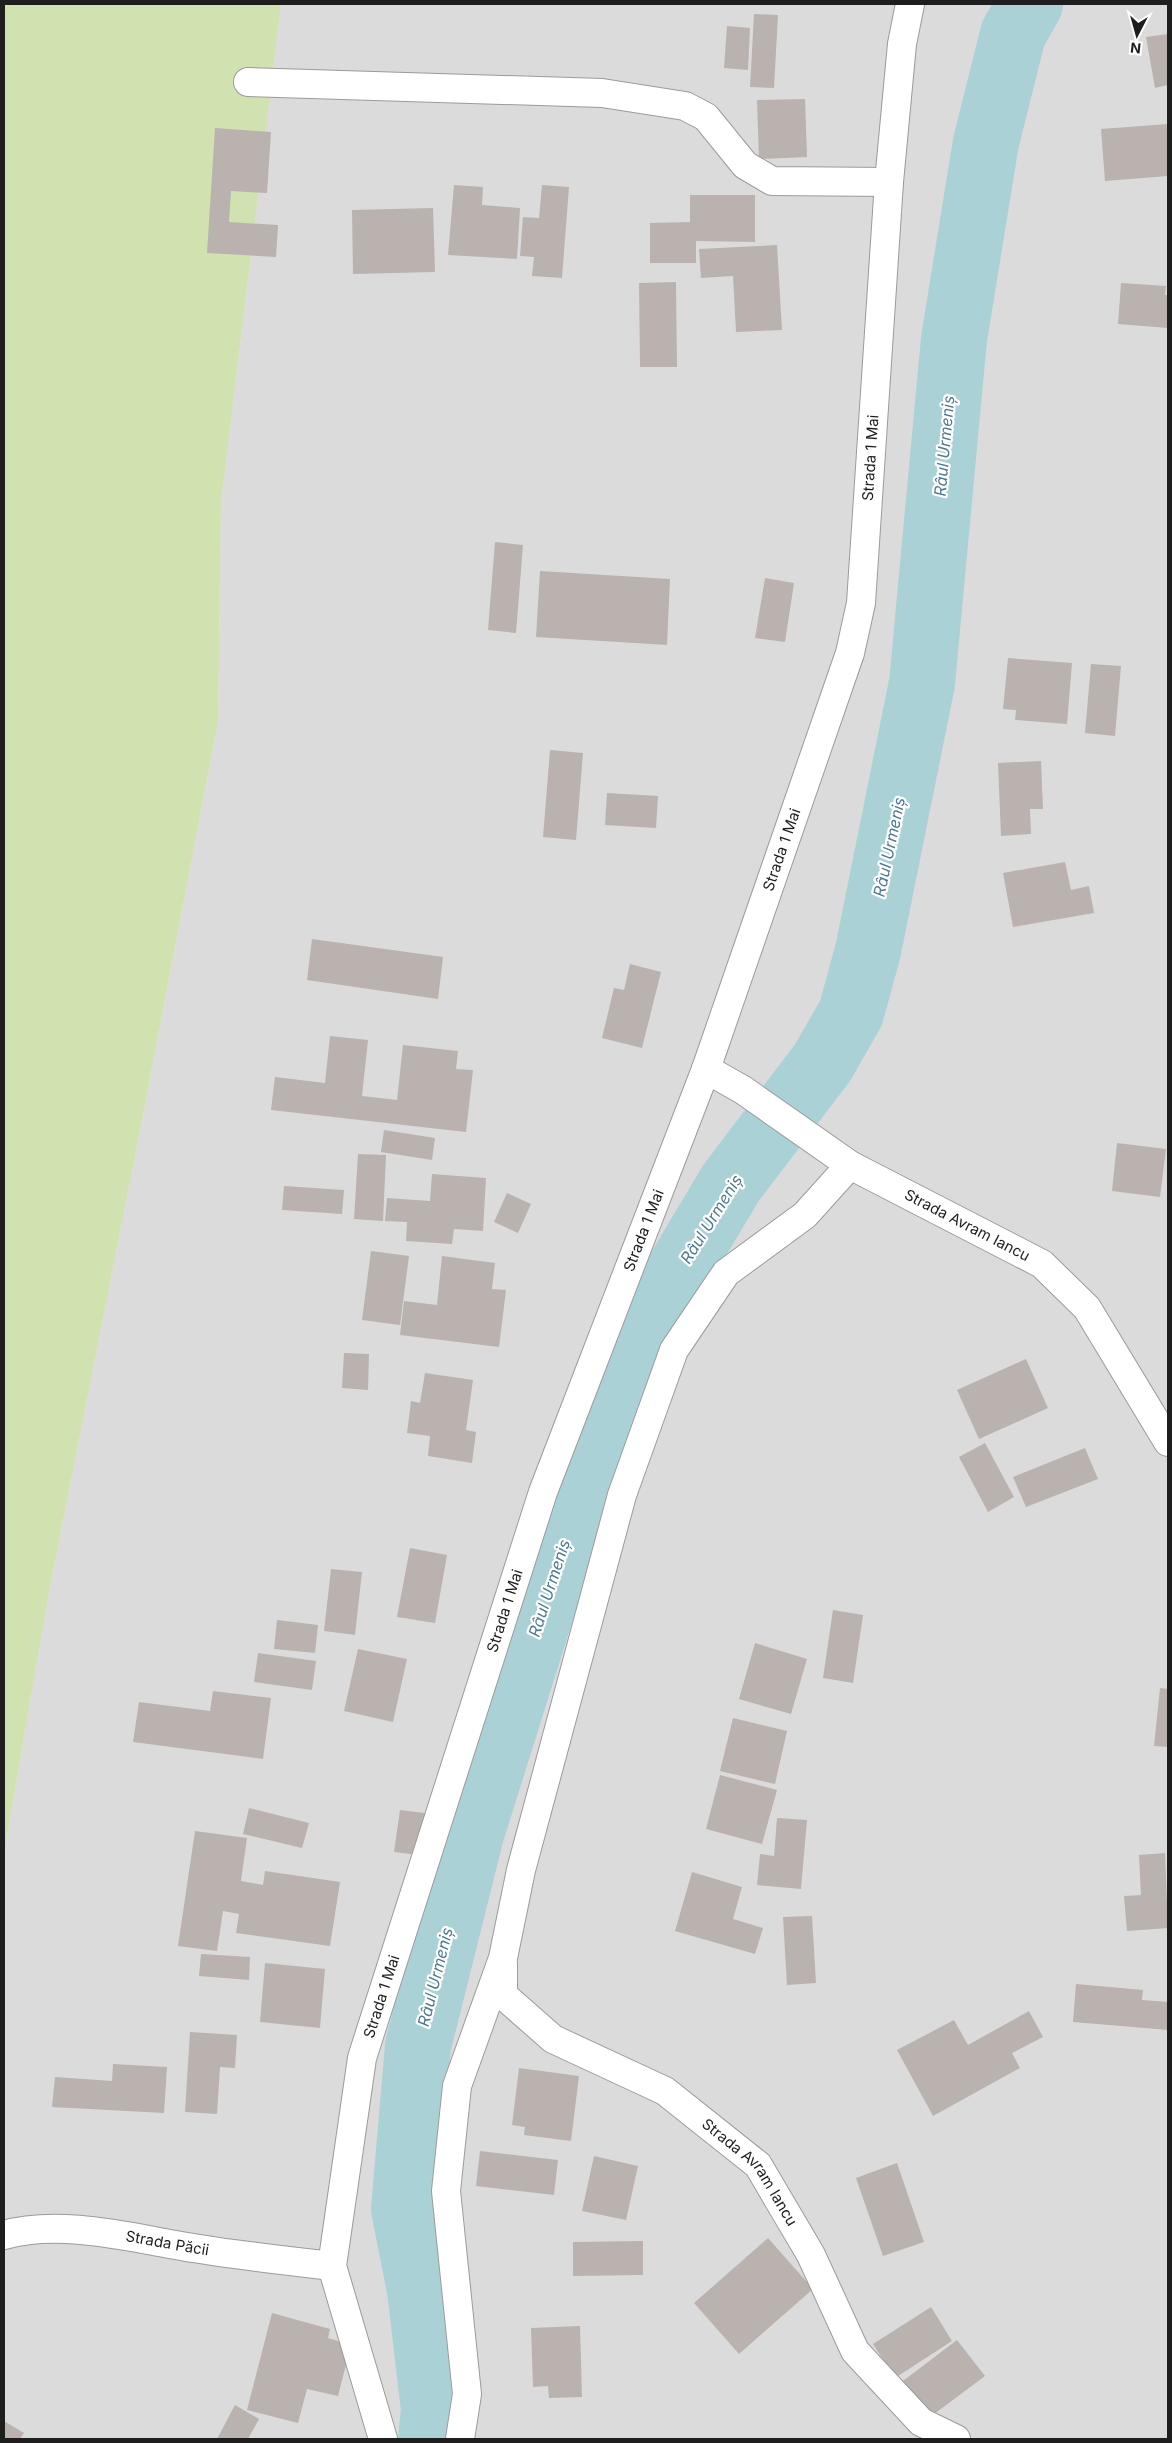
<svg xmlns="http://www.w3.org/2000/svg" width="1172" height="2443" font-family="Inter,sans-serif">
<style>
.residential{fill:#dcdbdb}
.grass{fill:#cfe2b0}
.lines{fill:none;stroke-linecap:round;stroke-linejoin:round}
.river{stroke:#aad2d6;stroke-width:66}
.building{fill:#bab2ae}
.street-casing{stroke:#9b9b9b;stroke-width:30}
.street{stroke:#fff;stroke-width:28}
.labels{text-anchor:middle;stroke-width:4.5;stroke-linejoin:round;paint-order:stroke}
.street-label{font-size:15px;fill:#1e1e1e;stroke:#fff}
.water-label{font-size:16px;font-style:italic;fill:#4e7994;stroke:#fff}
</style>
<rect width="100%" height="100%" fill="#eeeae5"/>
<path class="residential" d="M281 4H1168V2439H4V1854L49 1592 133 1167 218 722 221 504Z"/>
<path class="grass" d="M4 4H281L221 504 218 722 133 1167 49 1592 4 1854Z"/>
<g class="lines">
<path class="river" d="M431 2439 434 2410 420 2290 404 2209 418 2046 471 1834 557 1560 645 1327 731 1183 823 1062 851 1013 868 951 922 683 954 339 986 142 1013 34 1030 4"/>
</g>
<g class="building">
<path d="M754 14 778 15 774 88 750 87Z"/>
<path d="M727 26 750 28 748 70 724 68Z"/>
<path d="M1168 34V85L1155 88 1146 37Z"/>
<path d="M805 99 807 157 759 159 757 100Z"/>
<path d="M1168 124V176L1105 181 1101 129Z"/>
<path d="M215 128 271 132 267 193 231 191 229 222 278 225 276 257 207 253Z"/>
<path d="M454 185 483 187 482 205 520 208 517 259 448 255Z"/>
<path d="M542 185 569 187 562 278 532 276 534 257 520 256 523 217 539 218Z"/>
<path d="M690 195H755V242L696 241V263H650V223L690 222Z"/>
<path d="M433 208 435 272 353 274 352 210Z"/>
<path d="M777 245 782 330 736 332 733 276 701 278 699 249Z"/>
<path d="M676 282 677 367H640L639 283Z"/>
<path d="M1121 283 1166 286 1165 295H1168V328L1118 324Z"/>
<path d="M495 542 523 545 516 633 488 630Z"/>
<path d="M540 571 670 579 667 645 536 637Z"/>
<path d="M765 578 794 583 785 642 755 638Z"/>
<path d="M1008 658 1072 663 1067 724 1015 720 1016 710 1003 709Z"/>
<path d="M1091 664 1121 666 1115 736 1085 733Z"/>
<path d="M550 750 583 753 576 840 543 837Z"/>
<path d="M1041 761 1043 809H1030L1031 834 1001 836 998 763Z"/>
<path d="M607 793 658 796 656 828 605 825Z"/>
<path d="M1065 862 1071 890 1089 886 1094 913 1013 927 1003 873Z"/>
<path d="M312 939 443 957 438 999 307 980Z"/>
<path d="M630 964 661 972 642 1048 602 1038 614 988 624 990Z"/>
<path d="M330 1036 368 1040 362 1096 397 1100 403 1045 458 1051 456 1069 473 1070 466 1132 271 1110 275 1077 325 1083Z"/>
<path d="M384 1130 435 1138 432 1160 381 1152Z"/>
<path d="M1117 1143 1166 1149 1160 1197 1112 1191Z"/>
<path d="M358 1154 386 1155 383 1221 354 1219Z"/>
<path d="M432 1174 486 1178 483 1231 454 1229 452 1244 406 1241 407 1222 385 1221 387 1198 430 1201Z"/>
<path d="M284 1186 344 1190 342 1214 282 1210Z"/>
<path d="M507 1193 531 1204 518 1233 494 1222Z"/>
<path d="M371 1251 409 1256 400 1325 362 1320Z"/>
<path d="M442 1256 495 1263 492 1289 506 1290 499 1347 400 1335 404 1301 437 1305Z"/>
<path d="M344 1353 369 1354 368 1390 342 1388Z"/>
<path d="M1026 1359 1048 1408 979 1439 957 1390Z"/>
<path d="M425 1373 473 1380 466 1430 476 1432 472 1463 428 1456 430 1436 407 1433 411 1401 420 1403Z"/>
<path d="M985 1443 1014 1497 988 1512 959 1457Z"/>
<path d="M1085 1448 1098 1479 1026 1507 1013 1477Z"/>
<path d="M410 1548 447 1555 435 1623 397 1617Z"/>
<path d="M331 1569 362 1572 355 1635 324 1631Z"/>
<path d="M833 1610 863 1615 853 1683 823 1678Z"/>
<path d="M277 1620 318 1625 315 1653 274 1649Z"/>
<path d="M755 1643 807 1659 791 1714 739 1699Z"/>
<path d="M358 1649 407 1659 393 1722 344 1711Z"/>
<path d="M258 1653 316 1661 312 1690 254 1682Z"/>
<path d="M1160 1688 1168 1689V1747L1154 1746Z"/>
<path d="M213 1691 271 1698 263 1759 133 1742 139 1702 210 1711Z"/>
<path d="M733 1718 787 1731 775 1784 720 1771Z"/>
<path d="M720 1775 777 1790 762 1844 706 1829Z"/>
<path d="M249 1808 309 1823 302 1848 243 1834Z"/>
<path d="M400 1810 425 1813 419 1855 394 1852Z"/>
<path d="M777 1818 807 1820 801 1889 757 1885 760 1854 774 1856Z"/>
<path d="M195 1831 247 1838 241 1881 263 1885 265 1871 340 1882 330 1946 236 1933 239 1914 223 1911 217 1951 178 1946Z"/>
<path d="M1165 1853 1168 1928 1127 1931 1124 1896 1141 1895 1139 1855Z"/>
<path d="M692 1872 742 1887 733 1919 763 1928 755 1954 675 1931Z"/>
<path d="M812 1916 816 1983 787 1985 783 1917Z"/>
<path d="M201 1954 250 1957 249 1980 199 1976Z"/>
<path d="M265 1963 325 1969 320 2028 260 2022Z"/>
<path d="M1076 1984 1143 1990 1142 2000 1168 2002V2030L1073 2022Z"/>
<path d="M1029 2011 1043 2037 1012 2053 1020 2068 933 2116 897 2050 954 2020 968 2045Z"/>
<path d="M190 2032 237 2035 235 2068 220 2067 217 2114 185 2112Z"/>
<path d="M113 2064 167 2067 164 2113 52 2107 55 2077 112 2081Z"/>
<path d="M519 2068 579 2076 571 2141 524 2135 525 2127 512 2125Z"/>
<path d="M480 2151 558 2160 554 2195 476 2186Z"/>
<path d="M594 2156 638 2166 626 2220 582 2211Z"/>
<path d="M897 2163 924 2242 883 2256 856 2178Z"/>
<path d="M768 2238 813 2289 739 2354 694 2303Z"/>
<path d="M643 2241V2275L573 2276V2242Z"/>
<path d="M931 2307 952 2341 895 2378 873 2344Z"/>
<path d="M272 2313 330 2329 328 2338 351 2345 338 2396 307 2389 298 2423 247 2410Z"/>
<path d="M580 2326 582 2397 549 2398 548 2386 533 2387 531 2328Z"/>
<path d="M957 2340 985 2376 926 2420 899 2384Z"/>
<path d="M235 2405 259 2419 248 2439H217Z"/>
<path d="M4 2421 24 2433 20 2439H4Z"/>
</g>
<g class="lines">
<defs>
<g id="street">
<path d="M248 82 602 93 685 106 706 117 745 165 772 181 889 182"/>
<path id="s1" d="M706 1069 743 1090 850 1165 1042 1264 1087 1308 1168 1442"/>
<path id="s2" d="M503 1965V1995L553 2039 665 2091 758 2165 811 2255 855 2351 921 2422 956 2439"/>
<path id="s3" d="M4 2235C63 2218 139 2240 200 2249 243 2256 288 2261 332 2266"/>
<path id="s4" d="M383 2439 332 2266 362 2058 543 1492 706 1069 850 653 861 603 889 182 902 44 910 4"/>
<path d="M460 2439 467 2394 446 2191 457 2086 503 1958 521 1870 622 1495 674 1350 726 1273 805 1215 850 1165"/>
</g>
</defs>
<use href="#street" class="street-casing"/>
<use href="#street" class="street"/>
</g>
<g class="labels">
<g class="street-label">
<text dy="5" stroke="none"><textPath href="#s4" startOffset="2075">Strada 1 Mai</textPath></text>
<text dy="5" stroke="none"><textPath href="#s4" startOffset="1670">Strada 1 Mai</textPath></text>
<text dy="5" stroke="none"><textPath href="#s1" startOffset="305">Strada Avram Iancu</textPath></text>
<text dy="5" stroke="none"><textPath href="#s4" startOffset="1265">Strada 1 Mai</textPath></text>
<text dy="5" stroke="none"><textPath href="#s4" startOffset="860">Strada 1 Mai</textPath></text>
<text dy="5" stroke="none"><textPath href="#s4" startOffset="455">Strada 1 Mai</textPath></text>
<text dy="5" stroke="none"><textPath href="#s2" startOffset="339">Strada Avram Iancu</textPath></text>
<text dy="5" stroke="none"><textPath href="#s3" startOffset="165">Strada Păcii</textPath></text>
</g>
<g class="water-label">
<text transform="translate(944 446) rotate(-85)" y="6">Râul Urmeniș</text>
<text transform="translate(889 847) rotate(-78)" y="6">Râul Urmeniș</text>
<text transform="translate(711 1219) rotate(-58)" y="6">Râul Urmeniș</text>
<text transform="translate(549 1588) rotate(-72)" y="6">Râul Urmeniș</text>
<text transform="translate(435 1977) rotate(-76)" y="6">Râul Urmeniș</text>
</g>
</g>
<rect width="1172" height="2443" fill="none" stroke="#1e1e1e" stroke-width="10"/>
<g transform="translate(1137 35) rotate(186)" stroke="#ffffff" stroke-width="4" paint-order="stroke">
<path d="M0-4L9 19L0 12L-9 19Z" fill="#1e1e1e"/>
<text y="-8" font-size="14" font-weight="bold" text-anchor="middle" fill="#1e1e1e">N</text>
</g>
</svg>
